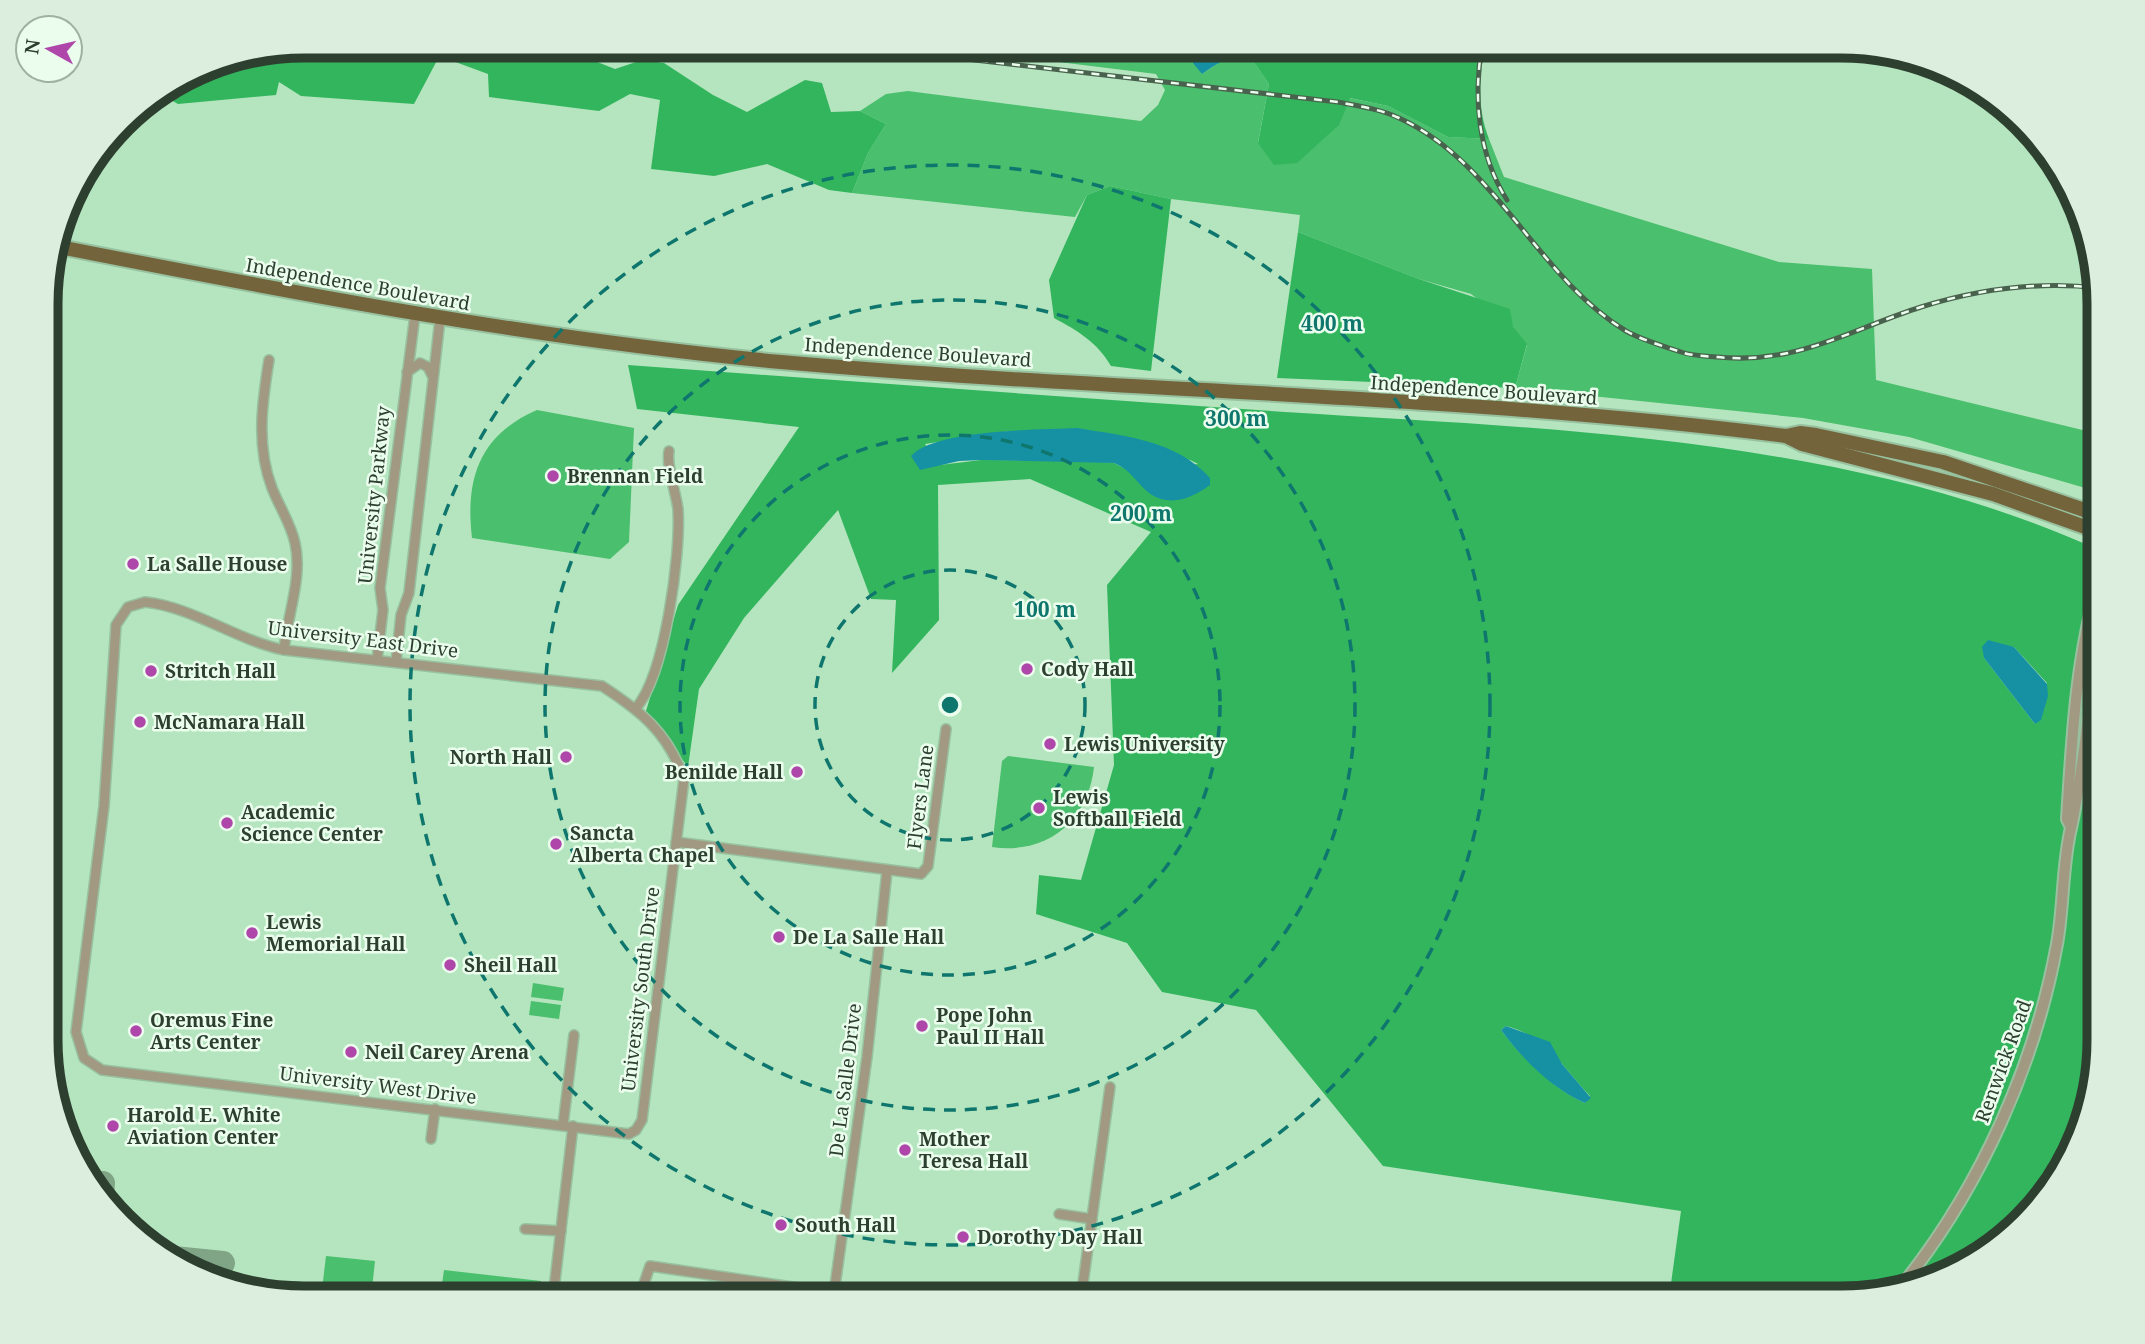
<svg xmlns="http://www.w3.org/2000/svg" width="2145" height="1344" font-family="'Noto Serif',serif">
<style>
.green{fill:#4abf6d}
.forest{fill:#33b55e;fill-rule:evenodd}
.water{fill:#1691a3}
.lines{fill:none;stroke-linecap:round;stroke-linejoin:round}
.taxiway{stroke:#7fa486;stroke-width:24}
.minor-casing{stroke:#97c19f;stroke-width:12}
.tertiary-casing{stroke:#97c19f;stroke-width:14}
.primary-casing{stroke:#97c19f;stroke-width:18}
.minor{stroke:#a19982;stroke-width:9}
.tertiary{stroke:#a19982;stroke-width:10}
.primary{stroke:#73643b;stroke-width:14}
.rail-casing{stroke:#49624d;stroke-width:5}
.rail{stroke:#ebfeee;stroke-width:2.5;stroke-dasharray:8;stroke-linecap:butt}
.ring{fill:none;stroke:#0f766e;stroke-width:3.5;stroke-dasharray:12 9}
.poi-dot{fill:#af46a9;stroke:#ebfeee;stroke-width:2.5}
.labels{text-anchor:middle;stroke-width:5;stroke-linejoin:round;paint-order:stroke}
.street-label{font-size:19px;fill:#2d4030;stroke:#ebfeee}
.poi-label{font-size:19px;font-weight:bold;fill:#2d4030;stroke:#ebfeee;text-anchor:start}
.rim{fill:none;stroke:#2d4030;stroke-width:9}
.centre{fill:#0f766e;stroke:#ebfeee;stroke-width:3.5}
.ring-label{font-size:21px;text-anchor:middle;font-weight:bold;fill:#0f766e;stroke:#ebfeee;stroke-width:5;stroke-linejoin:round;paint-order:stroke}
</style>
<rect width="100%" height="100%" fill="#b5e5be"/>
<g class="green">
<path d="M928 46H1202L1195 55 1202 74 1229 56 1249 55 1269 84 1258 142 1340 124 1349 98 1388 106 1448 137 1489 139 1504 177 1779 262 1872 269 1876 380 2099 434V492L1909 437 1803 418 1515 388 1527 345 1513 326 1471 294 1419 279 1298 232 1300 215 1171 199 1110 186 1087 195 1075 217 852 193 868 153 886 124 860 111 886 94 908 91 1141 121 1158 105 1165 90 1156 74Z"/>
<path d="M537 410 634 428 629 542 610 559 472 538C465 479 479 435 537 410Z"/>
<path d="M1008 756 1094 767C1088 822 1046 855 992 847L1002 761Z"/>
<path d="M533 983 564 988 562 1001 531 997Z"/>
<path d="M531 1001 561 1005 559 1019 529 1015Z"/>
<path d="M326 1256 375 1261 371 1298H321Z"/>
<path d="M444 1270 541 1281 539 1298H440Z"/>
</g>
<g class="forest">
<path d="M303 46H557L615 69 642 60 664 63 713 95 747 112 805 80 822 83 831 112 860 111 886 124 868 153 852 193 829 190 767 164 714 176 651 169 660 100 630 94 599 111 489 97 488 74 450 60 442 51 414 104 301 96 279 82 276 95 178 104 159 93 205 65Z"/>
<path d="M1270 46H1485C1479 78 1477 108 1489 139L1448 137 1388 106 1350 98 1340 124 1297 163 1274 165 1258 143 1269 84 1249 55 1264 61 1270 56Z"/>
<path d="M1110 186 1171 199 1151 371 1111 366C1097 342 1078 331 1054 318L1049 280 1087 195Z"/>
<path d="M1298 232 1419 279 1510 309 1513 326 1527 344 1515 388 1277 378Z"/>
<path d="M628 365C847 381 1066 397 1285 412 1553 429 1850 437 2099 550V1057L2086 1123 2056 1184 1971 1264 1858 1298H1669L1681 1211 1383 1166 1256 1010 1162 992 1127 943 1036 914 1039 875 1081 880 1114 765 1107 585 1151 532 1030 479 938 485 939 620 892 673 896 600 871 599 838 510 744 618 699 689 688 767 646 711 678 605 799 427 637 409ZM1010 431 1190 460 1198 464 1132 472 1114 463 1091 461 981 460 940 465 925 444ZM2014 647 2047 683 2035 724 1984 658ZM1506 1026C1546 1036 1563 1068 1590 1096L1585 1103C1556 1091 1520 1056 1501 1030Z"/>
</g>
<g class="water">
<path d="M1204 46H1270V56L1263 61C1237 50 1224 59 1202 74L1193 63 1195 55Z"/>
<path d="M1077 428C1125 436 1176 440 1210 478V485C1194 497 1172 507 1152 495 1137 485 1132 470 1114 463L981 460 959 461 920 470 911 456C935 429 1040 430 1077 428Z"/>
<path d="M1988 640 2014 647 2047 684 2048 696 2041 720 2035 724 1984 658 1982 647Z"/>
<path d="M1506 1026 1550 1042 1562 1064 1591 1098 1585 1103C1553 1089 1522 1059 1501 1030Z"/>
</g>
<g class="lines">
<g class="taxiway">
<path d="M102 1197 103 1183"/>
<path d="M164 1257 223 1263"/>
</g>
<defs>
<g id="minor">
<path d="M269 360C262 403 256 446 272 488 279 506 291 524 295 543 303 577 287 616 284 650"/>
<path d="M407 372 420 363 428 367 432 375"/>
<path d="M145 602C193 607 236 640 284 650L602 686C642 712 668 733 684 779L642 1120 636 1130 629 1134 102 1070 84 1058 76 1032 104 806 116 625 128 607Z"/>
<path d="M377 660 383 610 380 588 415 315"/>
<path d="M396 662 401 615 409 593 440 319"/>
<path d="M636 708C665 675 681 554 678 509 676 493 666 465 669 451"/>
<path d="M676 842 921 874 928 866 946 729"/>
<path d="M563 1125 574 1035"/>
<path d="M431 1139 435 1109"/>
<path d="M1059 1214 1092 1219"/>
<path d="M525 1229 561 1231"/>
<path d="M834 1293 867 1057 887 871"/>
<path d="M553 1298 573 1126"/>
<path d="M639 1298 650 1266 868 1298"/>
<path d="M1081 1298 1110 1087"/>
</g>
<g id="tertiary">
<path d="M2071 827 2067 819C2072 737 2076 658 2099 579"/>
<path d="M1903 1284C1980 1188 2035 1065 2057 944 2064 906 2062 865 2071 828 2085 764 2089 698 2099 634"/>
</g>
<g id="primary">
<path d="M55 246C298 294 535 339 781 362 1116 392 1453 394 1786 436L1802 444 1993 494 2099 532"/>
<path d="M1786 436 1800 433 1816 435 1943 462 2099 515"/>
</g>
</defs>
<use href="#minor" class="minor-casing"/>
<use href="#tertiary" class="tertiary-casing"/>
<use href="#primary" class="primary-casing"/>
<use href="#minor" class="minor"/>
<use href="#tertiary" class="tertiary"/>
<use href="#primary" class="primary"/>
<defs>
<g id="rail">
<path d="M853 46 1338 102C1358 106 1380 109 1399 118 1497 163 1536 276 1626 331 1642 340 1663 346 1681 352 1692 356 1705 356 1717 357 1797 365 1849 330 1921 307 1979 289 2038 281 2099 288"/>
<path d="M1482 46C1473 98 1478 154 1507 200"/>
</g>
</defs>
<use href="#rail" class="rail-casing"/>
<use href="#rail" class="rail"/>
</g>
<g class="ring">
<circle cx="950" cy="705" r="135"/>
<circle cx="950" cy="705" r="270"/>
<circle cx="950" cy="705" r="405"/>
<circle cx="950" cy="705" r="540"/>
</g>
<g class="poi-dot">
<circle cx="553" cy="476" r="7"/>
<circle cx="133" cy="564" r="7"/>
<circle cx="1027" cy="669" r="7"/>
<circle cx="151" cy="671" r="7"/>
<circle cx="140" cy="722" r="7"/>
<circle cx="1050" cy="744" r="7"/>
<circle cx="566" cy="757" r="7"/>
<circle cx="797" cy="772" r="7"/>
<circle cx="1039" cy="808" r="7"/>
<circle cx="227" cy="823" r="7"/>
<circle cx="556" cy="844" r="7"/>
<circle cx="252" cy="933" r="7"/>
<circle cx="779" cy="937" r="7"/>
<circle cx="450" cy="965" r="7"/>
<circle cx="922" cy="1026" r="7"/>
<circle cx="136" cy="1031" r="7"/>
<circle cx="351" cy="1052" r="7"/>
<circle cx="113" cy="1126" r="7"/>
<circle cx="905" cy="1150" r="7"/>
<circle cx="781" cy="1225" r="7"/>
<circle cx="963" cy="1237" r="7"/>
</g>
<g class="labels">
<g class="street-label">
<text transform="translate(358 284) rotate(10)" y="7">Independence Boulevard</text>
<text transform="translate(918 352) rotate(4)" y="7">Independence Boulevard</text>
<text transform="translate(1484 390) rotate(4)" y="7">Independence Boulevard</text>
<text transform="translate(374 495) rotate(-84)" y="7">University Parkway</text>
<text transform="translate(363 639) rotate(7)" y="7">University East Drive</text>
<text transform="translate(920 797) rotate(-83)" y="7">Flyers Lane</text>
<text transform="translate(640 989) rotate(-83)" y="7">University South Drive</text>
<text transform="translate(2003 1061) rotate(-70)" y="7">Renwick Road</text>
<text transform="translate(845 1080) rotate(-83)" y="7">De La Salle Drive</text>
<text transform="translate(378 1085) rotate(7)" y="7">University West Drive</text>
</g>
<g class="poi-label">
<text x="567" y="483">Brennan Field</text>
<text x="147" y="571">La Salle House</text>
<text x="1041" y="676">Cody Hall</text>
<text x="165" y="678">Stritch Hall</text>
<text x="154" y="729">McNamara Hall</text>
<text x="1064" y="751">Lewis University</text>
<text x="552" y="764" text-anchor="end">North Hall</text>
<text x="783" y="779" text-anchor="end">Benilde Hall</text>
<text x="1053" y="804">Lewis<tspan x="1053" dy="22">Softball Field</tspan></text>
<text x="241" y="819">Academic<tspan x="241" dy="22">Science Center</tspan></text>
<text x="570" y="840">Sancta<tspan x="570" dy="22">Alberta Chapel</tspan></text>
<text x="266" y="929">Lewis<tspan x="266" dy="22">Memorial Hall</tspan></text>
<text x="793" y="944">De La Salle Hall</text>
<text x="464" y="972">Sheil Hall</text>
<text x="936" y="1022">Pope John<tspan x="936" dy="22">Paul II Hall</tspan></text>
<text x="150" y="1027">Oremus Fine<tspan x="150" dy="22">Arts Center</tspan></text>
<text x="365" y="1059">Neil Carey Arena</text>
<text x="127" y="1122">Harold E. White<tspan x="127" dy="22">Aviation Center</tspan></text>
<text x="919" y="1146">Mother<tspan x="919" dy="22">Teresa Hall</tspan></text>
<text x="795" y="1232">South Hall</text>
<text x="977" y="1244">Dorothy Day Hall</text>
</g>
</g>
<path d="M0 0H2145V1344H0ZM304 58H1841A246 246 0 0 1 2087 304V1040A246 246 0 0 1 1841 1286H304A246 246 0 0 1 58 1040V304A246 246 0 0 1 304 58Z" fill="#dcefdf" fill-rule="evenodd"/>
<path class="rim" d="M304 58H1841A246 246 0 0 1 2087 304V1040A246 246 0 0 1 1841 1286H304A246 246 0 0 1 58 1040V304A246 246 0 0 1 304 58Z"/>
<circle cx="950" cy="705" r="10" class="centre"/>
<g class="ring-label">
<text x="1332" y="331">400 m</text>
<text x="1236" y="426">300 m</text>
<text x="1141" y="521">200 m</text>
<text x="1045" y="617">100 m</text>
</g>
<g transform="translate(49 49) rotate(278)"><circle r="33" fill="#ebfeee" stroke="#9fb2a2" stroke-width="2"/>
<path d="M0-5L12 26L0 18L-12 26Z" fill="#af46a9"/>
<text y="-10" font-size="19" font-weight="bold" text-anchor="middle" fill="#2d4030">N</text>
</g>
</svg>
